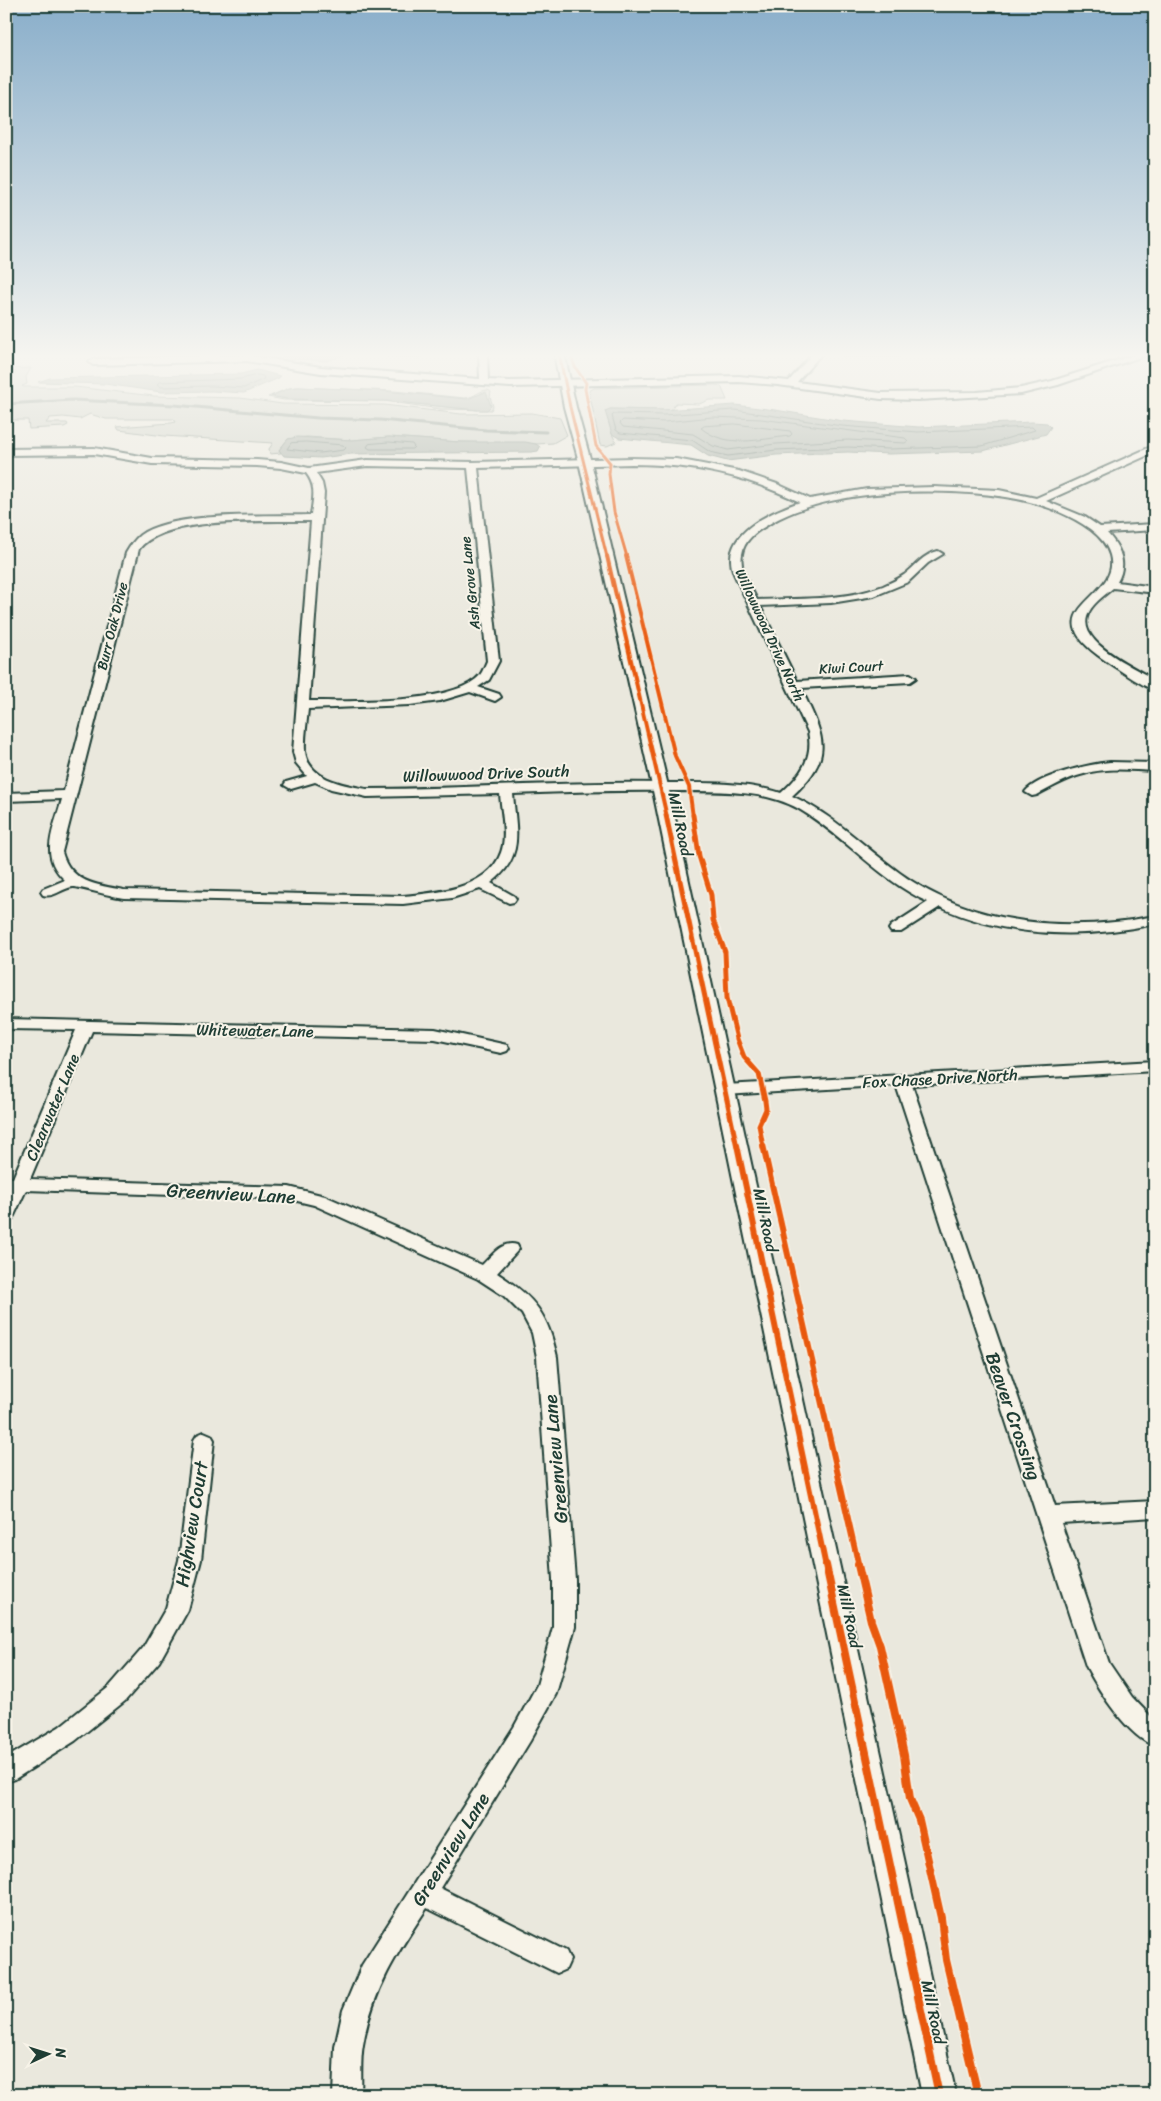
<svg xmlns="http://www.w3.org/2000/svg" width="1161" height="2101" font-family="Sriracha,sans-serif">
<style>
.green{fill:#c8ccc1;stroke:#74847a;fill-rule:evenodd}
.water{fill:#9ca69c;stroke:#6a7c72}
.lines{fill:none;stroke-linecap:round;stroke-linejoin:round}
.shore{stroke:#51675e;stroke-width:1}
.stream{stroke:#6a7c72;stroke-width:3}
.minor-casing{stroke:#1f3d34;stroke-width:4}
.tertiary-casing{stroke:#1f3d34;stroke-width:4}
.minor{fill:#f7f3e8;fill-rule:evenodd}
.tertiary{fill:#f7f3e8;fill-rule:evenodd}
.cycleway-far4-casing{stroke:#f7f3e8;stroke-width:5}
.cycleway-far3-casing{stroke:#f7f3e8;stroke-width:6}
.cycleway-far2-casing{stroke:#f7f3e8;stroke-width:8}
.cycleway-far1-casing{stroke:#f7f3e8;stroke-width:9}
.cycleway-casing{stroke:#f7f3e8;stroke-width:11}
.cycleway-far4{stroke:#e8590c;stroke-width:3}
.cycleway-far3{stroke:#e8590c;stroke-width:4}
.cycleway-far2{stroke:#e8590c;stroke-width:5}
.cycleway-far1{stroke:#e8590c;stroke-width:6}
.cycleway{stroke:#e8590c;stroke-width:8}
.labels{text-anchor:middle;stroke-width:4;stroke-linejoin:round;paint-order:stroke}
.far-street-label{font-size:14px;fill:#1f3d34;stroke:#f7f3e8}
.street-label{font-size:16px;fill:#1f3d34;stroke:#f7f3e8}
.near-street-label{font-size:19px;fill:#1f3d34;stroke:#f7f3e8}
</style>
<rect width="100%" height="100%" fill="#eae8dd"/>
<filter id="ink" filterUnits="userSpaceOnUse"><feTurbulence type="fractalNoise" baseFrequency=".02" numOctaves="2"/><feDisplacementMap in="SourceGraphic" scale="10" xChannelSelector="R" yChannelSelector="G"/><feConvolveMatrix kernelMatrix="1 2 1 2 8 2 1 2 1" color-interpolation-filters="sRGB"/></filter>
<g filter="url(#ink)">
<g class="green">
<path d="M31 368 26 377 27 384 22 386 23 387H75L154 396 240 398 282 404 384 405 461 414 532 413 560 418 567 435 553 443 536 444 460 442 389 437 352 440 307 437 288 439 279 450 281 453 270 454 269 449 273 443 164 436 119 430 117 427 171 423 176 422 174 419H106L90 414 80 419 63 417 50 418 46 423H67L68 425 64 427 29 429 28 420H6V383L10 381 16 372 6 369Z"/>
<path d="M715 385 721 386 727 400H709L699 404 676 403 671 410H663L610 409 612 434 616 442 607 446 600 445 589 391 594 388Z"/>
<path d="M299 387 394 391 465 398C476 397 479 390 488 390L491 392 490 397 493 406 491 410 440 409 384 401 284 400 268 397 289 388ZM294 387 383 391 467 399 475 398 483 392 478 410 386 401 287 399 271 396Z"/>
</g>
<g class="water">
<path d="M422 353V357L420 358 345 355 326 361 286 358 275 354Z"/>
<path d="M257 370 280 376 279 378 244 393 212 391 161 392 105 384 38 382 50 378 241 374Z"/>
<path d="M299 387 383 391 467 399 486 392 491 406 487 410H478L386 401 287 399 271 396 290 388Z"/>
<path d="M735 405 775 410 843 421 919 427 1032 422 1047 423 1051 427 1046 434 983 451 889 454 848 452 776 455 727 461 708 456 691 445 619 438 612 434 605 411 610 409 663 410Z"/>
<path d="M297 437 352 440 389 437 460 442H525L536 444 540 447 538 451 531 452 351 454 321 458 284 456 279 450 288 439Z"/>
</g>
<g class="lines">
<g class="shore">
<path d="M257 375 263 376 264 379 244 388 212 386 161 387 157 384 159 382 241 379Z"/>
<path d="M735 410 842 426 918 432 1032 427 1035 430 982 446 889 449 848 447 776 450 728 456 710 452 692 440 620 433 616 430 612 416 614 414 663 415Z"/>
<path d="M713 417 761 419 905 438 908 441 905 443 848 440 776 444 728 450 713 446 693 434 623 427 620 423 623 420 664 422Z"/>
<path d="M735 424 790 431 792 434 790 436C759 439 727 449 701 428L704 426Z"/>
<path d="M306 442 343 445 346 448 344 450 320 453 287 449 291 443Z"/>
<path d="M389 442 412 444 414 447 412 449H370L367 447 369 444Z"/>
</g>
<path class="stream" d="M6 404 73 400 174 405 318 418 380 420 486 430 546 432"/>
<defs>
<g id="minor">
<path d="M479 353H487L488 380 510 381 739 376 789 381 813 353H822L797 382 881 393 977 392 1021 388 1052 381 1140 353H1152L1058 385 1021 394 918 400 881 399 778 385 739 382 510 387 321 373 246 361 93 365 89 362 93 359 246 355 321 367 480 379Z"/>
<path d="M841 353H903L899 356H845Z"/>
<path d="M1155 445V452L1046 501 1085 517 1100 527 1155 524V530L1107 533C1120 547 1128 564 1117 582L1155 587V593L1113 588C1104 596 1090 605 1087 617 1079 644 1136 668 1155 680V690C1143 687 1117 668 1106 661 1027 608 1123 600 1110 555 1107 544 1099 536 1090 529 1069 514 1042 504 1017 499 949 486 825 487 766 526 755 532 744 541 742 554 739 570 750 585 757 600 799 598 844 601 883 586 890 583 898 579 904 575 916 566 922 555 938 551L943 554 928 563 908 582 874 596 831 603 760 606 797 681 910 674 916 678 910 682 801 688C823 736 837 755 792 796 834 815 864 847 900 873 973 926 1069 933 1155 916V924C1084 939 1007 938 940 907L901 932H891L889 929 891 926 928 902C879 880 845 836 799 809 760 788 715 792 673 791 619 790 566 792 513 794 516 831 525 857 491 883L514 896 516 899 514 902 509 903 480 889 452 898 403 904 124 898C115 897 76 886 73 887 62 888 55 898 43 895L41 892 43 889 65 880C38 856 54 829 62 799L6 801V793L64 791 126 553C130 546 134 540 140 535 173 511 270 516 311 515 313 499 317 487 306 473L281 468 257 466 152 464 94 454 6 455V449L94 448 152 458 257 460 281 462 309 468 367 460 473 462 632 458 676 459 739 471 777 484 810 499 867 489 934 487 999 490 1036 498ZM632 464C697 465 741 474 800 502 770 512 718 535 734 574L808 732C814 758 800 776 781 793 742 781 701 783 660 783 562 781 465 789 367 789 345 785 308 780 305 751 304 738 307 722 308 709L410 705 440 701 470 692 495 701 501 697 499 694 478 687 489 680 499 661 478 468ZM367 466 468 468 487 661C485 665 483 671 480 675 455 705 347 701 309 701L324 493 322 483 316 473ZM311 521 293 752 296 763 307 776 286 782 284 785 291 789 315 782 331 789 367 797 500 794C501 810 506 829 503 845 495 888 439 893 403 896L124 890C96 885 70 882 62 852L139 549C165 515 269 522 311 521Z"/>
<path d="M1110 762 1155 763V771C1132 770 1106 767 1084 774 1067 778 1052 787 1037 795L1032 796 1025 792C1038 776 1089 764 1110 762Z"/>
<path d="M6 1019 435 1029 507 1045 509 1048 507 1051 501 1053 435 1039 92 1031 30 1179 289 1187 325 1196 482 1265C492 1256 502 1240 517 1245L519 1249 497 1273C534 1297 548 1314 557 1357L575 1579V1627L556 1694 530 1741 440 1888 566 1951 570 1960 566 1969 557 1973 427 1908C397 1953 372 1991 363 2045 360 2061 362 2079 361 2095H333L335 2047 343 2010 362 1965 514 1727 537 1685 553 1627V1579L537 1357 532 1333 522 1314 504 1296 478 1279 314 1205 289 1199 26 1190 12 1220 6 1222V1194L8 1190H6V1178H13L76 1030 6 1029Z"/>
<path d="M1155 1061V1071L912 1085 1055 1506 1155 1501V1517L1061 1523 1109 1663 1132 1697 1155 1721V1746C1128 1737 1099 1691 1086 1666L896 1085 725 1095 719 1094 717 1090 719 1086 725 1085Z"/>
<path d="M204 1432 211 1435 214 1440 201 1560 188 1610 159 1662 125 1701 75 1741 15 1779 6 1782V1758L59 1727 109 1687 143 1648 166 1608 179 1560 194 1440 197 1435Z"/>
</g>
<path id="tertiary" d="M554 353H564L576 407 591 462 668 786 956 2095H922L652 786 579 462 564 407Z"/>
</defs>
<use href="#minor" class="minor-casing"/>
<use href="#tertiary" class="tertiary-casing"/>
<use href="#minor" class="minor"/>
<use href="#tertiary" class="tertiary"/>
<defs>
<g id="cycleway-far4">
<path d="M559 353 570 407 607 557"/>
<path d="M570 353 575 367 586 383 585 389 596 446 610 463 609 474 614 512 627 557"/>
</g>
<g id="cycleway-far3">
<path d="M607 556 667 817"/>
<path d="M626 556 675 756 689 787 693 817"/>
</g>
<g id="cycleway-far2">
<path d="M666 815 737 1147"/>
<path d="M693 815 699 856 711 895 713 920 725 952 727 998 737 1039 744 1057 759 1074 765 1101 766 1109 759 1125 763 1147"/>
</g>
<g id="cycleway-far1">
<path d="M737 1145 826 1567"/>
<path d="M763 1145 859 1567"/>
</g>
<g id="cycleway">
<path d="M826 1565 939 2095"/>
<path d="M858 1565 871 1621 880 1646 904 1755 910 1799 919 1820 941 1918 946 1960 978 2095"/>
</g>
</defs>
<use href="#cycleway-far4" class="cycleway-far4-casing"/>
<use href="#cycleway-far3" class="cycleway-far3-casing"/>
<use href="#cycleway-far2" class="cycleway-far2-casing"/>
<use href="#cycleway-far1" class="cycleway-far1-casing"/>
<use href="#cycleway" class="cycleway-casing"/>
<use href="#cycleway-far4" class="cycleway-far4"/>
<use href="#cycleway-far3" class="cycleway-far3"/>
<use href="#cycleway-far2" class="cycleway-far2"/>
<use href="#cycleway-far1" class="cycleway-far1"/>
<use href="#cycleway" class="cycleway"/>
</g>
</g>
<linearGradient id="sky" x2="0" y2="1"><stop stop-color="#89aeca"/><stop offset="0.55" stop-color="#f6f5f0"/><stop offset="1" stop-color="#f6f5f0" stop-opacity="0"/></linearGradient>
<rect width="1161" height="647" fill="url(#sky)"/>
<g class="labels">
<g class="far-street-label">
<text transform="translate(470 583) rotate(-96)" y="5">Ash Grove Lane</text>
<text transform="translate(112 626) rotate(-76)" y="5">Burr Oak Drive</text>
<text transform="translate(770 635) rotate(65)" y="5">Willowwood Drive North</text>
<text transform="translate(851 667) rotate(-3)" y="5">Kiwi Court</text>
</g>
<g class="street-label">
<text transform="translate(486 773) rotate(-2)" y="6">Willowwood Drive South</text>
<text transform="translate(681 824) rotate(78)" y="6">Mill Road</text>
<text transform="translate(255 1030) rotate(1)" y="6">Whitewater Lane</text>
<text transform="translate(940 1078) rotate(-3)" y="6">Fox Chase Drive North</text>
<text transform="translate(52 1107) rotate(-67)" y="6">Clearwater Lane</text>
<text transform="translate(766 1220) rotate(78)" y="6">Mill Road</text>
<text transform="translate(850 1616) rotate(78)" y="6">Mill Road</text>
<text transform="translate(934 2012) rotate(78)" y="6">Mill Road</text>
</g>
<g class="near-street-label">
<text transform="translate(231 1193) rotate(3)" y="7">Greenview Lane</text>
<text transform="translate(1014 1416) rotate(71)" y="7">Beaver Crossing</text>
<text transform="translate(555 1459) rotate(-95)" y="7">Greenview Lane</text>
<text transform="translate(191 1524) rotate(-81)" y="7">Highview Court</text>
<text transform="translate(450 1849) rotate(-58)" y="7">Greenview Lane</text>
</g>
</g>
<rect width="1161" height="2101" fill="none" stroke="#f7f3e8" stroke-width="25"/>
<rect x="12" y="12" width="1136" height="2076" fill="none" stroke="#1f3d34" stroke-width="2" filter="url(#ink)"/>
<g transform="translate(48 2054) rotate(86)" stroke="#f7f3e8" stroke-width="4" paint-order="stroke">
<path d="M0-4L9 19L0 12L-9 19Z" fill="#1f3d34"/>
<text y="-8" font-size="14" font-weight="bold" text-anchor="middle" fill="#1f3d34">N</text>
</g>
</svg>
